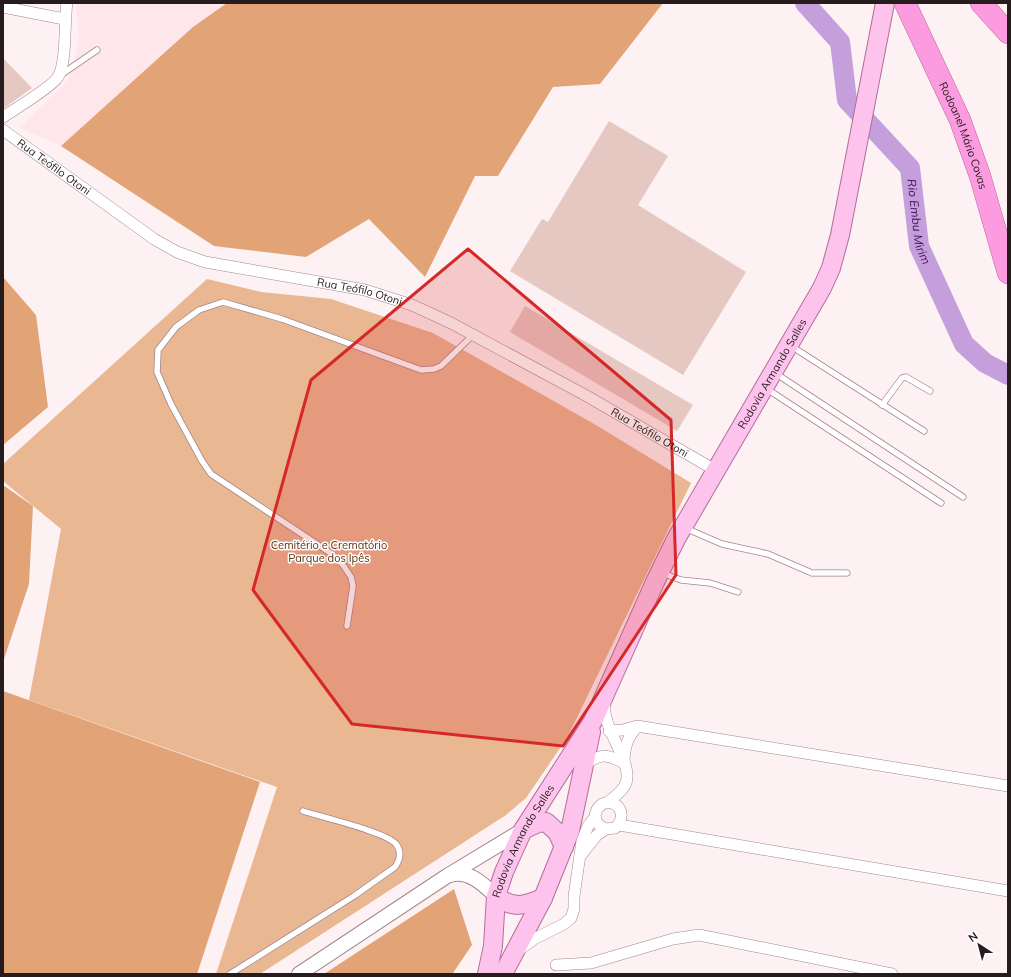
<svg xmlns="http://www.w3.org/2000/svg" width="1011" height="977" font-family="Mulish,sans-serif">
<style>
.built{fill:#fee6eb}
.green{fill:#eab793}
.forest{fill:#e2a376}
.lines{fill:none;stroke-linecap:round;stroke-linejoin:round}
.river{stroke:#c59edc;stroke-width:20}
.building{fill:#e6c8c2}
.service-casing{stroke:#a3878c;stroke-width:7}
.minor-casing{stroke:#a3878c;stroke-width:12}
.tertiary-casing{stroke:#a3878c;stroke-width:16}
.primary-casing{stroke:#b16e9b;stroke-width:20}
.motorway-casing{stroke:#b16e9b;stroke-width:22}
.service{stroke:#fff;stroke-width:5.5}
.minor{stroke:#fff;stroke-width:11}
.tertiary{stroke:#fff;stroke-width:14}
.primary{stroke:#fdc3ec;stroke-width:18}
.motorway{stroke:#fc9bdf;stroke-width:21}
.marked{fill:#d62828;fill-opacity:0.2;stroke:#d62828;stroke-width:3;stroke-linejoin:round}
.labels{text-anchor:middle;stroke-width:3;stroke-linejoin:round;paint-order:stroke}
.street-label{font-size:11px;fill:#261b1d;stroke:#fff}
.park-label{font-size:11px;fill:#5c3311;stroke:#fff}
.water-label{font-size:12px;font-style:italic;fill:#44115a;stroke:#fff}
</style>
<rect width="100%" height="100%" fill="#fdf1f3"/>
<path class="built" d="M76 3H229L61 146 20 128 68 81 79 41Z"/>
<path class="green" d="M207 279 261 292 331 299 433 333 596 425 691 483 567 738 526 798 506 815 260 974H216L277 787 29 700 61 529 3 481V464Z"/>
<g class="forest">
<path d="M227 3H663L600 84 553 87 498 176H475L425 277 369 219 306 257 214 246 61 146 193 27Z"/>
<path d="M3 277 36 315 48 407 3 445Z"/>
<path d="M3 485 33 506 29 584 3 662Z"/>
<path d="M3 691 260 782 197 974H3Z"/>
<path d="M454 889 472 945 453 973 324 974Z"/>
</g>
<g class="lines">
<path class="river" id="s1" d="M805 3 840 42 847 100 910 168 919 246 964 344 985 363 1008 375"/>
</g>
<g class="building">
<path d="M3 58 32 88 3 109Z"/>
<path d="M609 121 668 156 638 205 746 272 683 375 510 271 542 219 548 222Z"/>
<path d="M525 306 693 405 677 431 510 332Z"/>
</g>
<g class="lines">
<defs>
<g id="service">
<path d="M62 74 97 50"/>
<path d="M791 346 924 431"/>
<path d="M775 373 963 497"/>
<path d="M767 389 941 503"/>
<path d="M882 405 902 378 906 377 930 391"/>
<path d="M685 528 722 544 768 554 812 573H847"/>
<path d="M662 573 681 580 710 583 738 592"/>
<path d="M347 626 353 586 351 577 343 565 332 554 211 474 202 461 171 404 157 372 158 350 176 327 199 310 223 302 282 319 421 370 434 369 441 366 473 335"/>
<path d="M230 974 354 896 395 867C400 860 402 852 396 844 386 832 321 817 303 811"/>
</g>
<g id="minor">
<path d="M3 7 64 19"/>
<path d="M3 117C15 109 52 87 58 77 67 62 64 21 67 3"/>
<path id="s2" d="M3 130 154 239 177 252 205 262 365 290 412 305 451 323 585 395 715 470"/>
<path d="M605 702C600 729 638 766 624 787 620 793 613 798 608 802"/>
<path d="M609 731 623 730 637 726 1008 786"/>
<path d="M624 760C625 746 627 738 637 727"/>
<path d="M584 765C601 753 606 754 624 763"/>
<path d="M619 825 1008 891"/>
<path d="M581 855 597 835 606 829 615 828C628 816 619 798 602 804 592 812 593 824 606 829"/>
<path d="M519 950 534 939 564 924 571 918 574 909V896L582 841 588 826 595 817"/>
<path d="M556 965 591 963 673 939 699 935 892 974"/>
</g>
<g id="tertiary">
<path d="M450 875C468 869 483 884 496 896"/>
<path d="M299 974 447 876 523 830"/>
</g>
<g id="primary">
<path d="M523 830 538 823 546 822 557 832 564 847"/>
<path d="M496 896C513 909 524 906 543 898"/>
<path id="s3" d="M487 974 493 946 496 896 504 872 523 830 593 721 655 582 676 539 822 288 831 268 840 235 885 3"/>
<path d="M503 974 543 898 570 831 591 732"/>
</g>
<g id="motorway">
<path id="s4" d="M905 3 960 120 980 176 1008 273"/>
<path d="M981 3 1008 33"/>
</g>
</defs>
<use href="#service" class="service-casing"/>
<use href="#minor" class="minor-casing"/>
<use href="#tertiary" class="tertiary-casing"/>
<use href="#primary" class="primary-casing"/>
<use href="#motorway" class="motorway-casing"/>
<use href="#service" class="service"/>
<use href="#minor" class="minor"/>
<use href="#tertiary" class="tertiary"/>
<use href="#primary" class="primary"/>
<use href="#motorway" class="motorway"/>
</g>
<path class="marked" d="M468 249 671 420 676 575 563 746 352 724 253 590 311 380Z"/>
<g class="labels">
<g class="street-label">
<text dy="4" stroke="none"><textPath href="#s4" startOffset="145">Rodoanel Mário Covas</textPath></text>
<text dy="4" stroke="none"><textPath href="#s2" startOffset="63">Rua Teófilo Otoni</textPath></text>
<text dy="4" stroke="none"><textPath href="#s2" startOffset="400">Rua Teófilo Otoni</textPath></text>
<text dy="4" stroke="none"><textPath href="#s3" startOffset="671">Rodovia Armando Salles</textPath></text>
<text dy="4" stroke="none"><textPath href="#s2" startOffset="724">Rua Teófilo Otoni</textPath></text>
<text dy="4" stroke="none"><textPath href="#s3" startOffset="140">Rodovia Armando Salles</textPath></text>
</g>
<g class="park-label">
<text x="329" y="549">Cemitério e Crematório<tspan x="329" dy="13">Parque dos Ipês</tspan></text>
</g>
<g class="water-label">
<text dy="4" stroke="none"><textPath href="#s1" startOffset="258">Rio Embu Mirim</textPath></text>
</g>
</g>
<rect width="1011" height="977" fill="none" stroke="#261b1d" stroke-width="8"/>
<g transform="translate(979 945) rotate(324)" stroke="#ffffff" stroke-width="3" paint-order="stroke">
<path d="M0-3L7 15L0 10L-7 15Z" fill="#261b1d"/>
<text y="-6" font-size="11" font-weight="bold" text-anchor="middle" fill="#261b1d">N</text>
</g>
</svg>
